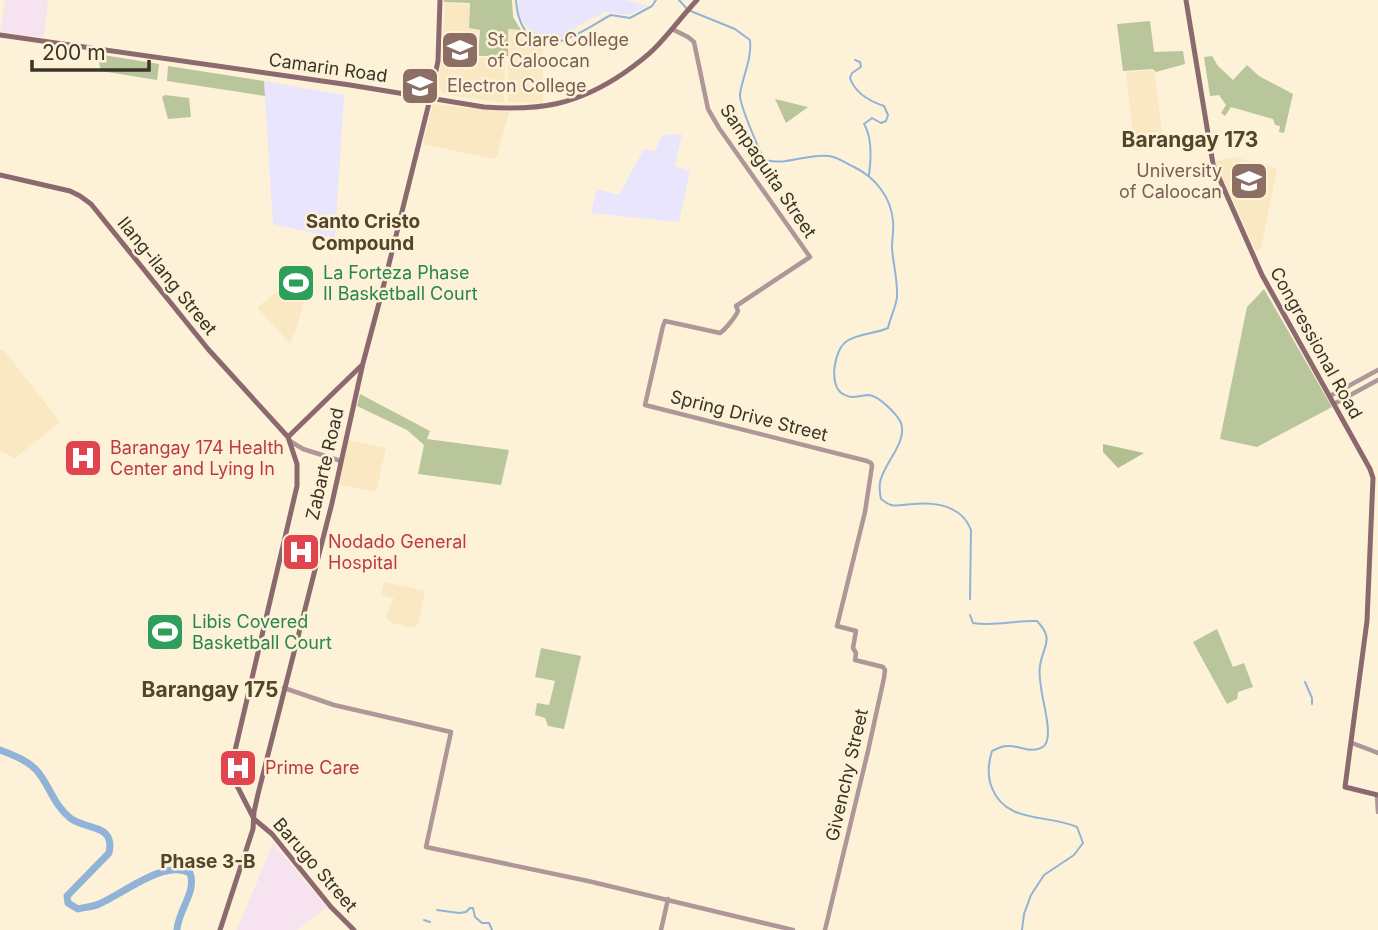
<svg xmlns="http://www.w3.org/2000/svg" width="1378" height="930" font-family="Inter,sans-serif">
<style>
.built{fill:#f9e8c1}
.industrial{fill:#e9e5fc}
.medical{fill:#f7e2f0}
.green{fill:#b9c59b}
.forest{fill:#b2bf90}
.lines{fill:none;stroke-linecap:round;stroke-linejoin:round}
.stream{stroke:#90b3d7;stroke-width:2}
.river{stroke:#90b3d7;stroke-width:7}
.tertiary{stroke:#ae9699;stroke-width:4.5}
.secondary{stroke:#8c696e;stroke-width:5}
.labels{text-anchor:middle;stroke-width:5;stroke-linejoin:round;paint-order:stroke}
.education-label{font-size:18px;fill:#785e54;stroke:#fdf2d8;text-anchor:start}
.street-label{font-size:18px;fill:#393427;stroke:#fdf2d8}
.leisure-label{font-size:18px;fill:#27864d;stroke:#fdf2d8;text-anchor:start}
.health-label{font-size:18px;fill:#be3a42;stroke:#fdf2d8;text-anchor:start}
.neighbourhood-label{font-size:19px;font-weight:bold;fill:#51452a;stroke:#fdf2d8}
.quarter-label{font-size:21px;font-weight:bold;fill:#51452a;stroke:#fdf2d8}
</style>
<rect width="100%" height="100%" fill="#fdf2d8"/>
<g class="built">
<path d="M445 3 469 4V29L478 30 477 58 505 57 504 103 444 94 439 87 438 80 442 59Z"/>
<path d="M508 29 521 30 531 46 543 47V103L508 102Z"/>
<path d="M1154 70 1164 147 1135 151 1126 72Z"/>
<path d="M433 104 509 112 498 153 495 159 423 144Z"/>
<path d="M1234 157 1277 168 1261 248 1256 251 1215 161Z"/>
<path d="M282 272 287 273 283 290 305 295 297 327 290 344 257 307 276 293Z"/>
<path d="M3 349 60 422 15 458 0 451V351Z"/>
<path d="M348 440 386 448 376 492 338 484Z"/>
<path d="M384 582 425 591 418 623 415 627 412 628 393 623 385 618 394 598 381 595Z"/>
</g>
<g class="industrial">
<path d="M518 0H626L648 6 628 15 605 12 578 26 564 38 543 41 533 37 519 15Z"/>
<path d="M264 81 344 95 335 238 273 224Z"/>
<path d="M682 134 675 166 690 171 679 222 591 213 597 189 619 195 644 149 655 151 662 135Z"/>
</g>
<g class="medical">
<path d="M5 0H48L44 37 0 32Z"/>
<path d="M289 540 318 546 313 565 284 558Z"/>
<path d="M273 843 327 907 297 930H237Z"/>
</g>
<g class="green">
<path d="M444 0H512L513 17 521 30 508 29V56H478L480 30 469 28 470 3 444 2Z"/>
<path d="M1150 21 1154 52 1183 51 1185 64 1156 72 1153 69 1123 71 1117 24Z"/>
<path d="M97 54 159 64 157 80 101 71Z"/>
<path d="M1212 56 1218 66 1233 80 1247 65 1259 76 1293 94 1284 133 1279 132 1280 126 1275 125 1273 119 1231 107 1225 116 1221 113 1226 105 1219 95 1210 96 1204 57Z"/>
<path d="M168 66 264 81 265 96 167 81Z"/>
<path d="M165 95 189 98 191 117 168 119 162 97Z"/>
<path d="M775 99 808 107 786 123Z"/>
<path d="M1264 289 1332 407 1257 447 1220 439 1247 307Z"/>
<path d="M360 394 430 431 427 439 509 450 501 485 418 474 424 445 407 430 357 406Z"/>
<path d="M168 620 178 635 162 644 153 628Z"/>
<path d="M1217 629 1233 667 1244 663 1253 687 1238 692 1237 699 1227 704 1193 642Z"/>
<path d="M541 648 581 656 564 729 548 726 545 718 535 715 537 703 549 705 555 681 535 677Z"/>
</g>
<path class="forest" d="M1103 444 1144 453 1118 468 1103 452Z"/>
<g class="lines">
<g class="stream">
<path d="M516 0C517 13 519 21 526 32 546 61 589 26 611 15L630 18 652 6 656 0"/>
<path d="M679 0 688 10 735 29 750 40C752 59 743 75 740 94 739 104 759 150 765 160 788 166 807 153 829 156 837 157 846 163 854 167 875 177 891 197 893 221 894 230 892 239 892 248 893 264 898 281 897 297 896 307 890 318 888 328 875 334 859 333 847 341 834 349 828 386 843 394 852 400 860 395 869 395 879 396 897 414 901 423 908 443 882 465 880 483 879 488 880 494 881 499 884 501 887 504 891 505 898 507 906 504 913 504 936 502 962 506 971 530L970 599"/>
<path d="M855 60 860 62 861 67 852 73 850 78C855 93 869 101 884 106L888 115 886 121 881 123 872 118 864 124C872 137 871 160 869 175"/>
<path d="M970 615 973 623C994 627 1015 620 1037 621 1055 640 1043 645 1040 666 1039 672 1040 681 1041 687 1042 700 1054 737 1044 746 1032 755 1020 745 1007 746 1001 746 997 749 992 751 988 764 987 776 992 788 1006 824 1048 814 1077 827L1083 843 1074 855 1044 875 1031 895 1024 914 1022 930"/>
<path d="M1305 682 1312 698V704"/>
<path d="M437 910 459 913 466 912 470 908H473L475 917 482 923H489L492 930"/>
<path d="M424 920 430 922"/>
</g>
<path class="river" d="M0 750C13 755 29 761 38 772 50 787 54 805 70 818 79 825 90 825 100 830 110 834 111 844 109 853L67 896 68 903 78 909C85 907 93 907 99 904 123 894 164 859 190 873 197 892 178 910 177 930"/>
<g class="tertiary">
<path d="M672 29 688 37 694 42 708 109 719 128 810 257 736 306 738 311C736 316 725 330 720 333L665 321 663 326 645 405 867 461 871 463 872 466 865 512 837 626 856 631 853 648 856 653 855 660 883 667 885 670 884 678 868 751 825 930"/>
<path d="M1330 396 1378 370"/>
<path d="M1334 404 1378 380"/>
<path d="M290 441 303 449 341 461"/>
<path d="M284 688 334 705 451 732 426 847 588 881 793 930"/>
<path d="M1352 743 1378 753"/>
<path d="M1377 795 1378 812"/>
<path d="M661 930 668 899"/>
</g>
<g class="secondary">
<path d="M1186 0 1213 164 1262 275 1370 469 1373 478 1367 621 1345 787 1378 795"/>
<path d="M0 35 350 85 484 107C540 111 577 105 624 73 634 66 645 58 654 49 669 34 682 16 697 0"/>
<path d="M0 175 70 191 80 196 91 204 208 349 288 437 297 464V486L230 772 254 819 272 834 331 907 354 930"/>
<path d="M288 437 361 366"/>
<path d="M220 930 253 829 254 812 258 794 332 503 363 363 382 292 429 103 438 61 440 0"/>
</g>
</g>
<defs>
<symbol id="university-square" viewBox="-11 -11 22 22"><rect x="-9" y="-9" width="18" height="18" rx="4" fill="#8d6e63" stroke="#fdf2d8"/><path d="M0-5L7-2L0 1L-7-2ZM-4 1L0 2.5L4 1V4Q0 6-4 4Z" fill="#fff"/></symbol>
<symbol id="stadium-square" viewBox="-11 -11 22 22"><rect x="-9" y="-9" width="18" height="18" rx="4" fill="#2e9e5b" stroke="#fdf2d8"/><path d="M0-5a6.5 5 0 1 0 0 10a6.5 5 0 1 0 0-10ZM-3.5-1.8h7v3.6h-7Z" fill="#fff"/></symbol>
<symbol id="hospital-square" viewBox="-11 -11 22 22"><rect x="-9" y="-9" width="18" height="18" rx="4" fill="#e0444e" stroke="#fdf2d8"/><path d="M-5-5h3v3.5h4V-5h3V5h-3V1.5h-4V5h-3Z" fill="#fff"/></symbol>
</defs>
<g fill-rule="evenodd">
<use href="#university-square" x="438" y="28" width="44" height="44"/>
<use href="#university-square" x="398" y="64" width="44" height="44"/>
<use href="#university-square" x="1227" y="159" width="44" height="44"/>
<use href="#stadium-square" x="274" y="261" width="44" height="44"/>
<use href="#hospital-square" x="61" y="436" width="44" height="44"/>
<use href="#hospital-square" x="279" y="530" width="44" height="44"/>
<use href="#stadium-square" x="143" y="610" width="44" height="44"/>
<use href="#hospital-square" x="216" y="746" width="44" height="44"/>
</g>
<g class="labels">
<g class="education-label">
<text x="487" y="46">St. Clare College<tspan x="487" dy="21">of Caloocan</tspan></text>
<text x="447" y="92">Electron College</text>
<text x="1222" y="177" text-anchor="end">University<tspan x="1222" dy="21">of Caloocan</tspan></text>
</g>
<g class="street-label">
<text transform="translate(328 68) rotate(8)" y="6">Camarin Road</text>
<text transform="translate(768 171) rotate(56)" y="6">Sampaguita Street</text>
<text transform="translate(167 276) rotate(51)" y="6">Ilang-ilang Street</text>
<text transform="translate(1316 343) rotate(61)" y="6">Congressional Road</text>
<text transform="translate(749 416) rotate(14)" y="6">Spring Drive Street</text>
<text transform="translate(325 464) rotate(-77)" y="6">Zabarte Road</text>
<text transform="translate(847 775) rotate(-77)" y="6">Givenchy Street</text>
<text transform="translate(315 865) rotate(49)" y="6">Barugo Street</text>
</g>
<g class="leisure-label">
<text x="323" y="279">La Forteza Phase<tspan x="323" dy="21">II Basketball Court</tspan></text>
<text x="192" y="628">Libis Covered<tspan x="192" dy="21">Basketball Court</tspan></text>
</g>
<g class="health-label">
<text x="110" y="454">Barangay 174 Health<tspan x="110" dy="21">Center and Lying In</tspan></text>
<text x="328" y="548">Nodado General<tspan x="328" dy="21">Hospital</tspan></text>
<text x="265" y="774">Prime Care</text>
</g>
<g class="neighbourhood-label">
<text x="363" y="228">Santo Cristo<tspan x="363" dy="22">Compound</tspan></text>
<text x="208" y="868">Phase 3-B</text>
</g>
<g class="quarter-label">
<text x="1190" y="147">Barangay 173</text>
<text x="210" y="697">Barangay 175</text>
</g>
</g>
<path d="M32 60v10h117v-10" fill="none" stroke="#393427" stroke-width="3.5"/>
<text x="42" y="60" font-size="21" fill="#393427" stroke="#fdf2d8" stroke-width="5" paint-order="stroke">200 m</text>
</svg>
